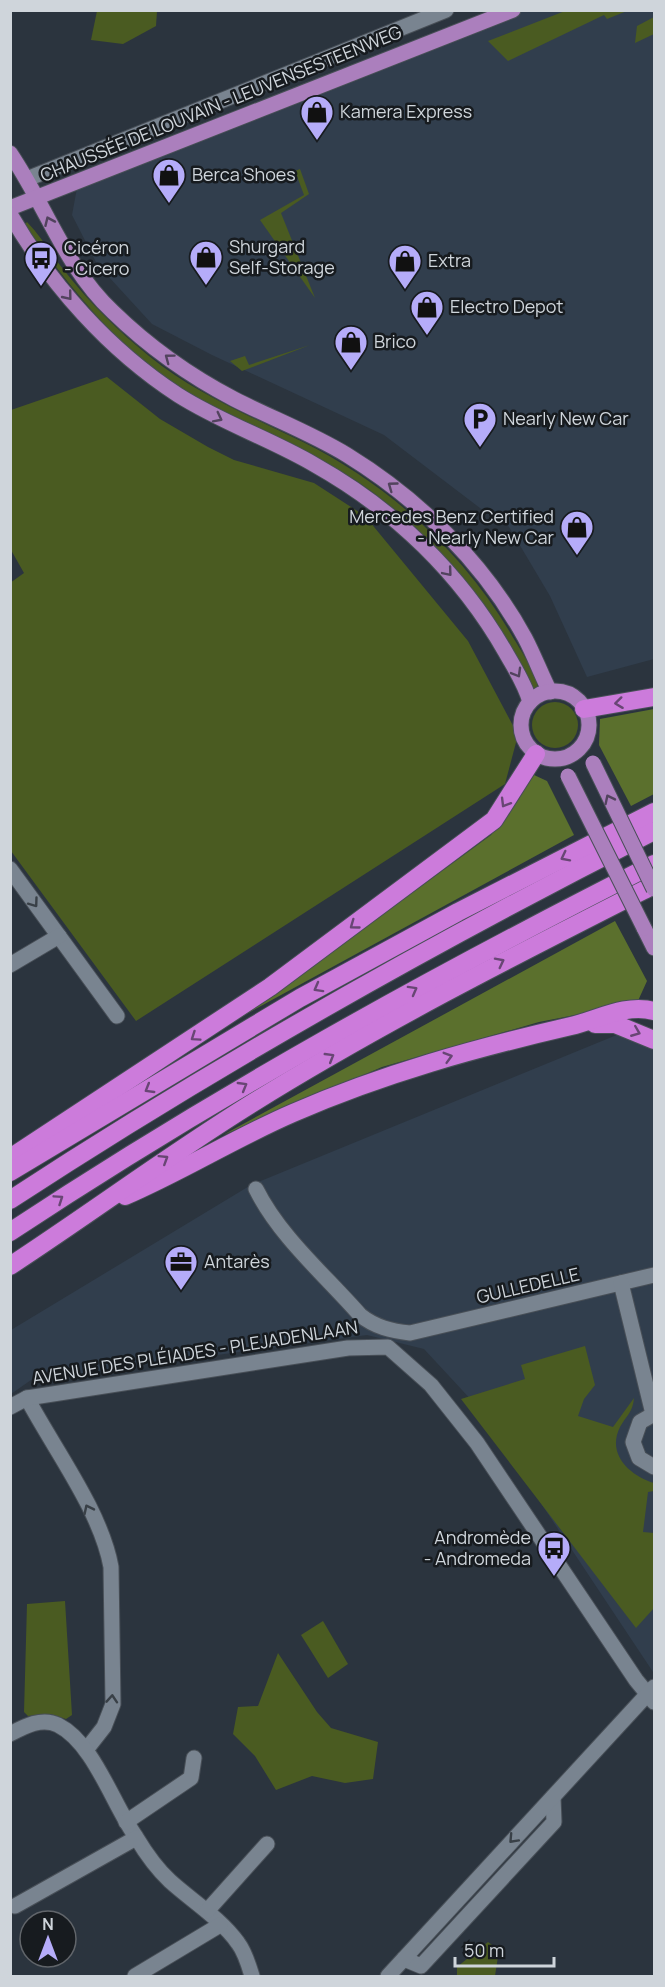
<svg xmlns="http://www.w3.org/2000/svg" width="665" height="1987" font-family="Manrope,sans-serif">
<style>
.built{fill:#313e4d}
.green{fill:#4a5b21}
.forest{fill:#5b702d}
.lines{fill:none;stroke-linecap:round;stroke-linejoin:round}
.minor-casing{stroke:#484f57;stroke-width:17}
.major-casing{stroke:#484f57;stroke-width:17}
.highway-casing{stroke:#484f57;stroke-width:20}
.minor{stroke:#798490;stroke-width:15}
.major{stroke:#ab7fbd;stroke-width:15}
.highway{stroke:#cc7bdb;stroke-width:18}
.major-bridge-casing{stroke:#484f57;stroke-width:17;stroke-linecap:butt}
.major-bridge{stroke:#ab7fbd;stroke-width:15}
.oneway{stroke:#52435e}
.oneway2{stroke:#684674}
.oneway3{stroke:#394047}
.labels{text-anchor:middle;stroke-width:5;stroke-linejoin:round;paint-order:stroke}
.street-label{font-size:18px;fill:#cfd5db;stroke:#171b1f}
.poi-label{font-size:18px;fill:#cfd5db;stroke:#171b1f;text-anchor:start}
</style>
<rect width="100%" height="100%" fill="#2b343e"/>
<g class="built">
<path d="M518 11H654V659L587 677 550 596 506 522 501 524 384 435 212 355 152 324 97 264 72 215 77 188Z"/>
<path d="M624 1032 654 1046 653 1672 475 1404 424 1349 367 1335 31 1380 11 1394V1330L251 1185Z"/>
</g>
<g class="green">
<path d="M97 11H157L156 26 123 44 91 40Z"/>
<path d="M565 11H627L607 19 604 15 508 61 488 41Z"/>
<path d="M654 17V34L635 43 637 26Z"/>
<path d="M300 169 309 194 281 213 315 298 260 220 304 195 295 171Z"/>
<path d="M27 222C41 236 51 254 63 269 88 301 117 330 149 356 196 394 250 416 303 442 388 484 463 552 511 634 518 646 539 677 538 690H533C487 607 449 549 371 491 315 450 247 430 188 393 123 354 77 296 33 236L25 224Z"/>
<path d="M310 345 242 371 230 361 245 356 249 365Z"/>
<path d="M107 377 160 419 208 447 234 460 314 483 365 516 468 641 518 735 505 784 136 1021 11 851 10 583 24 573 11 550V410Z"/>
<circle cx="555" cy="725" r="23"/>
<path d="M585 1346 595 1385 584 1399 578 1416 613 1427 634 1398C633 1412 626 1416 620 1427 606 1455 631 1476 654 1483V1491L648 1492 643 1532 654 1533V1608L636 1628 461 1399 525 1379 521 1365Z"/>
<path d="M65 1601 72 1715 66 1719 50 1714 28 1716 24 1712 27 1604Z"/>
<path d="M323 1621 348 1664 328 1678 301 1635Z"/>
<path d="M278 1653 317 1712 331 1728 378 1742 373 1779 345 1783 312 1776 276 1790 255 1756 233 1734 238 1707 258 1706Z"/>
<path d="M488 1942 499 1950 495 1976H457V1967Z"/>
</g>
<g class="forest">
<path d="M654 709V794L631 806 599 745 600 719Z"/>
<path d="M534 775 547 781 574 835 219 1029 349 939 491 835Z"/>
<path d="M615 921 647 981 637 1003 539 1022 382 1067 223 1135Z"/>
</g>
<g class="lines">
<defs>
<g id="minor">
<path d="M27 179 446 10"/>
<path d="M10 869 117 1016"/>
<path d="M10 965 59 936"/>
<path d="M256 1189C280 1237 325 1275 360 1315 375 1327 391 1331 410 1333L654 1275"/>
<path d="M621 1283 653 1414"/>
<path d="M27 1398C54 1449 101 1511 111 1567L113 1704 104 1727 86 1750"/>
<path d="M10 1407 27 1398 348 1348 388 1347 431 1385 477 1443 636 1680 654 1702"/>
<path d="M654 1414 640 1422 633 1442 639 1458 654 1467"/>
<path d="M10 1734C25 1726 42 1717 58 1725 94 1743 113 1805 136 1837 145 1852 157 1869 170 1881 192 1901 220 1918 238 1943 245 1952 249 1966 252 1976"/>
<path d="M126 1822 191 1778 194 1758"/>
<path d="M15 1906 136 1838"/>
<path d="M207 1911 267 1844"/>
<path d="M404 1959 421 1966 554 1822 553 1797"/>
<path d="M135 1976 220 1925"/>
<path d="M388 1976 654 1687"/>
</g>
<g id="major">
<path d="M10 153C46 206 65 267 113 312 148 346 190 376 234 399 271 418 311 433 347 455 420 500 484 563 525 638 534 655 541 674 550 692"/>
<path d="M10 208 513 10"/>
<path d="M10 214C51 285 109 350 178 395 222 423 271 439 315 465 395 510 461 574 506 653 515 669 525 684 530 702"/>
<circle cx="555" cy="725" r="34"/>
<path d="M644 928 654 948"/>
</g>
<g id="highway">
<path d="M584 709 654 697"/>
<path d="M595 1024H615L654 1040"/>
<path d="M10 1158 270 987 494 820 536 754"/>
<path d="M10 1172 300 998 458 912 654 812"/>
<path d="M125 1196C183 1171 235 1138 293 1113 382 1074 476 1048 571 1026 597 1020 626 1003 654 1011"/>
<path d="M10 1200C218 1064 433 943 654 831"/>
<path d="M10 1232C217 1095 433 976 654 864"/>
<path d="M10 1266C91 1213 169 1155 251 1104 381 1023 518 954 654 885"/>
</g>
</defs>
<use href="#minor" class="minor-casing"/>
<use href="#major" class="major-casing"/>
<use href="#highway" class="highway-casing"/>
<use href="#minor" class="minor"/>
<use href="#major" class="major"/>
<use href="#highway" class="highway"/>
<defs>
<g id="major-bridge">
<path d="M593 763 654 889"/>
<path d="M568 776 644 928"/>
</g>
</defs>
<use href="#major-bridge" class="major-bridge-casing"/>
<use href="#major-bridge" class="major-bridge"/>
</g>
<defs><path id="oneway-chevron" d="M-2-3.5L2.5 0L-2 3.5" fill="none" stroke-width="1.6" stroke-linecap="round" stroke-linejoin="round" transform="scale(1.5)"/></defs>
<g class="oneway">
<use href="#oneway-chevron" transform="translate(49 221) rotate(-114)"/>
<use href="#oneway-chevron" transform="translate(68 296) rotate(51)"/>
<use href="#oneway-chevron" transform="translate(169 358) rotate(-143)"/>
<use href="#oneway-chevron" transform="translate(218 418) rotate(27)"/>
<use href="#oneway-chevron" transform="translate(392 486) rotate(-144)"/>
<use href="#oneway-chevron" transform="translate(448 572) rotate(50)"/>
<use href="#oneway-chevron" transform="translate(517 673) rotate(60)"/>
<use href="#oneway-chevron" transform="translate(609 799) rotate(-116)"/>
</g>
<g class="oneway2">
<use href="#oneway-chevron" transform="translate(619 703) rotate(173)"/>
<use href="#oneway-chevron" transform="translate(505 803) rotate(121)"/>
<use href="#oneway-chevron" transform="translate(565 857) rotate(153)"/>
<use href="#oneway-chevron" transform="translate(354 925) rotate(144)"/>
<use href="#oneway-chevron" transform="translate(500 962) rotate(-27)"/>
<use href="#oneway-chevron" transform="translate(318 988) rotate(151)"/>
<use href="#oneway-chevron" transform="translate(413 990) rotate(-29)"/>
<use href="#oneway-chevron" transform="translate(636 1032) rotate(22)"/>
<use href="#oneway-chevron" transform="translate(195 1037) rotate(146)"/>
<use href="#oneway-chevron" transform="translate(330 1057) rotate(-31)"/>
<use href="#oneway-chevron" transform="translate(448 1057) rotate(-16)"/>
<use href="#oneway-chevron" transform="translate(243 1086) rotate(-30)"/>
<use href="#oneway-chevron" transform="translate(149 1089) rotate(149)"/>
<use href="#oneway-chevron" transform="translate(164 1159) rotate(-32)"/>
<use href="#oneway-chevron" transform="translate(59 1199) rotate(-34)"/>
</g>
<g class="oneway3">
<use href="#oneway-chevron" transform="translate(34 903) rotate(54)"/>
<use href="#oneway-chevron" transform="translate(88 1509) rotate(-116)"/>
<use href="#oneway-chevron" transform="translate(112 1699) rotate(-86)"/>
<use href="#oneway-chevron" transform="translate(513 1839) rotate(133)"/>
</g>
<defs>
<symbol id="shop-pin" viewBox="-11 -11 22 30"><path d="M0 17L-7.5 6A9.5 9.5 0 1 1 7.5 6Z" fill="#b5acf9" stroke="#171b1f"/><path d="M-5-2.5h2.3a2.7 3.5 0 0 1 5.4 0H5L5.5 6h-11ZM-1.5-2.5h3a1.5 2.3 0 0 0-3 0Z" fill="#111"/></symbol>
<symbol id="bus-pin" viewBox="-11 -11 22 30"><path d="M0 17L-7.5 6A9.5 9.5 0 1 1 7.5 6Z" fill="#b5acf9" stroke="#171b1f"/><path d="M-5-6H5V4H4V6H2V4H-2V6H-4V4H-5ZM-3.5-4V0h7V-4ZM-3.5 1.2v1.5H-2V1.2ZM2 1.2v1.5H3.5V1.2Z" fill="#111"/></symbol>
<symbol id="parking-pin" viewBox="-11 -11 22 30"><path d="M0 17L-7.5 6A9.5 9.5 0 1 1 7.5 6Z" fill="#b5acf9" stroke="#171b1f"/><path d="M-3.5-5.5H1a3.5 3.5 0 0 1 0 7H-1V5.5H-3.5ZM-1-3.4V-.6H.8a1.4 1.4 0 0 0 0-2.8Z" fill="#111"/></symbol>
<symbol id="office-pin" viewBox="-11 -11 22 30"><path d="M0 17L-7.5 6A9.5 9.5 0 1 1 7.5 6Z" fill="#b5acf9" stroke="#171b1f"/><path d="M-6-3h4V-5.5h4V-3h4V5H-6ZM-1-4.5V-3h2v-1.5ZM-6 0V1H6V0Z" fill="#111"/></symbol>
</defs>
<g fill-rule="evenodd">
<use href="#shop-pin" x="298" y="93" width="38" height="52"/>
<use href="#shop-pin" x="150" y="156" width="38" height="52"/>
<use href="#shop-pin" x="187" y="238" width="38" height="52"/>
<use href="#bus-pin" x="22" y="239" width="38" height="52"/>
<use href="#shop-pin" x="386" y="242" width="38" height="52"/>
<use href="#shop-pin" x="408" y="288" width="38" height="52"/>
<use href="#shop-pin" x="332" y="323" width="38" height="52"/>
<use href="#parking-pin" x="461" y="400" width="38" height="52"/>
<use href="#shop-pin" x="558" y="508" width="38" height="52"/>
<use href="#office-pin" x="162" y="1243" width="38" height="52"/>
<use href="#bus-pin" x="535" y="1529" width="38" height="52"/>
</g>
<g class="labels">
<g class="street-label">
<text transform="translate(221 104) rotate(-22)" y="6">CHAUSSÉE DE LOUVAIN - LEUVENSESTEENWEG</text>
<text transform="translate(528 1286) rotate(-13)" y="6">GULLEDELLE</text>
<text transform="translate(195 1353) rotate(-9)" y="6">AVENUE DES PLÉIADES - PLEJADENLAAN</text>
</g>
<g class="poi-label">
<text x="340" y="118">Kamera Express</text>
<text x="192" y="181">Berca Shoes</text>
<text x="229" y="253">Shurgard<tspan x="229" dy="21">Self-Storage</tspan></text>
<text x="64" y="254">Cicéron<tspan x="64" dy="21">- Cicero</tspan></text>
<text x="428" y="267">Extra</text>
<text x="450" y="313">Electro Depot</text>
<text x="374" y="348">Brico</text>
<text x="503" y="425">Nearly New Car</text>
<text x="554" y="523" text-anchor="end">Mercedes Benz Certified<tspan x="554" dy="21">- Nearly New Car</tspan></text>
<text x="204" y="1268">Antarès</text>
<text x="531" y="1544" text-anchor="end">Andromède<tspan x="531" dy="21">- Andromeda</tspan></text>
</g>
</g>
<rect width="665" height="1987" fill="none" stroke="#cfd5db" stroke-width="24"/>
<g transform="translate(48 1939)"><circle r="28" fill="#171b1f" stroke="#61656a" stroke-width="1.5"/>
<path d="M0-4.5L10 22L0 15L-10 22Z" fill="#b5acf9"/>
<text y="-9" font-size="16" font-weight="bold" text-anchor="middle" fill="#cfd5db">N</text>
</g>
<path d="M455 1957v9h99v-9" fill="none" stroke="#cfd5db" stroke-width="3"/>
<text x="464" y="1957" font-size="18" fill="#cfd5db" stroke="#171b1f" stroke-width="4.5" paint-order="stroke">50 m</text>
</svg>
